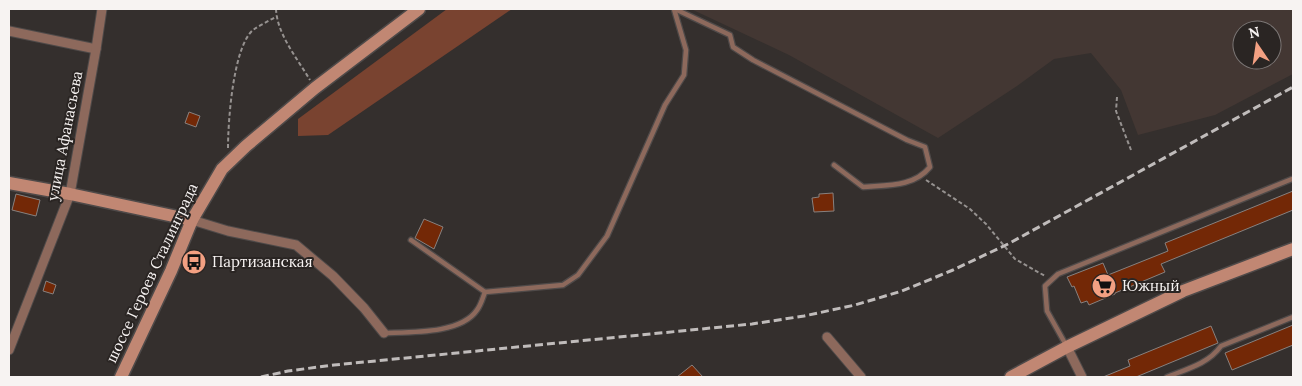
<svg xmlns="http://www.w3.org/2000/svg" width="1302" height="386" font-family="Lora,serif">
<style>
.built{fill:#433733;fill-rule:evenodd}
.green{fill:#794330}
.building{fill:#732806;stroke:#87817f}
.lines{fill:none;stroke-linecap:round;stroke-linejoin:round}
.lane-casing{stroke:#4f4a49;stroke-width:7}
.street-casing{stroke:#4f4a49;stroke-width:11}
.secondary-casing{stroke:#4f4a49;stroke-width:15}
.path{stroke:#969290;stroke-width:2;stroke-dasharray:4 2.5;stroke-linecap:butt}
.lane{stroke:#8d695c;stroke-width:4.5}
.street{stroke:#8d695c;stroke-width:9}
.secondary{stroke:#c18773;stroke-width:12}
.rail{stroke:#c0bcbb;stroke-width:3;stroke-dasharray:8 4;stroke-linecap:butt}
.labels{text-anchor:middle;stroke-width:4;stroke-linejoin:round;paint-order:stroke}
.street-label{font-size:15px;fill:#f7f3f2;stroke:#2a2523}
.poi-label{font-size:15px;fill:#f7f3f2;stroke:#2a2523;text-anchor:start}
</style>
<rect width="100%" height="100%" fill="#342f2d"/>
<path class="built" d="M691 9H1293V74L1215 115 1138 135 1121 90 1091 53 1054 59 1017 86 938 138 789 55ZM1242 30H1272V60H1242Z"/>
<path class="green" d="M447 9H512L328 135 298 136V119Z"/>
<g class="building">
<path d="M189 112 200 116 196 127 185 123Z"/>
<path d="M1293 191V210L1161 264 1165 272 1115 293V294L1089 305 1087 301 1081 303 1074 286 1072 287 1067 277 1103 263 1108 275 1168 251 1165 243Z"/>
<path d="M833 193 834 211 814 212 812 198 819 197V194Z"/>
<path d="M16 194 40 200 36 216 12 210Z"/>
<path d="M424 219 443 227 434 249 415 238Z"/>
<path d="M46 281 56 285 53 294 43 291Z"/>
<path d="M1293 325V345L1232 370 1225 353Z"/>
<path d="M1211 326 1218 343 1136 377H1103L1130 366 1128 360Z"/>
<path d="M692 365 703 377H677Z"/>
</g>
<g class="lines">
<defs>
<g id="lane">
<path d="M675 9 730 35 733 47 753 60 907 140 925 147 930 167C914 187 887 185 863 187L834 165"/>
<path d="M485 292 563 285 578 275 607 236 665 105 684 75 686 50 674 9"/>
<path d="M384 333C411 332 461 334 477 310 481 305 483 297 485 292L411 240"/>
<path d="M1066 345 1047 311 1045 286 1058 274 1292 179"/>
<path d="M1167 377C1187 369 1208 364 1221 346L1293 317"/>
</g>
<g id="street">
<path d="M9 31 96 49"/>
<path d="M192 220 228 231 296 245 333 276 364 308 384 333"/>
<path d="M827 337 861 377"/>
<path d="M1067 347 1082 377"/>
<path d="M9 350 70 194 96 49 102 9"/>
</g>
<g id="secondary">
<path d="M9 183 70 194 192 220"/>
<path d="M121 377 171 271 192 220 222 169 246 146 315 88 419 9"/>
<path d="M1011 377 1067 347 1183 291 1293 249"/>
</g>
</defs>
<use href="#lane" class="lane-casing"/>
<use href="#street" class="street-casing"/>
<use href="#secondary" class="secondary-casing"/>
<g class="path">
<path d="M276 9C277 34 297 58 310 80"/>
<path d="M1117 97 1116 111 1131 150"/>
<path d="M228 148C228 122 233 47 253 30 260 25 269 21 277 16"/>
<path d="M926 180 970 209 986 224 1015 259 1045 276"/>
</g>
<use href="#lane" class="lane"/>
<use href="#street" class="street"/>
<use href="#secondary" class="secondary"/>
<path class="rail" d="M261 377 288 371 334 365 752 324 804 316 855 305 902 291 953 270 1008 244 1293 87"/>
</g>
<defs>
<symbol id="bus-disc" viewBox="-11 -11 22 22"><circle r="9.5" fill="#f3a082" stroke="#2a2523"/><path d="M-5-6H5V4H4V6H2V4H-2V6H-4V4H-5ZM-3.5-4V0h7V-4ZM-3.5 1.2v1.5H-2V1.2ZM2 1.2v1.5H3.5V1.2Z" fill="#111"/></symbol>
<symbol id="supermarket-disc" viewBox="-11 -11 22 22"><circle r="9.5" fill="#f3a082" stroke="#2a2523"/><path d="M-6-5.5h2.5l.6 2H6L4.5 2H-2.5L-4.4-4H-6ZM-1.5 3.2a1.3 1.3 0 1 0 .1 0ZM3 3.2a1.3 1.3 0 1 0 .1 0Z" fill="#111"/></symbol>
</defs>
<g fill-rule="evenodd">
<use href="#bus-disc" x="180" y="248" width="28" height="28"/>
<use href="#supermarket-disc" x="1090" y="272" width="28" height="28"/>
</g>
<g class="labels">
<g class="street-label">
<text transform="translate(65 136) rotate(-79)" y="5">улица Афанасьева</text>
<text transform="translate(152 273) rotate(-65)" y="5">шоссе Героев Сталинграда</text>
</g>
<g class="poi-label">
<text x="212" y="267">Партизанская</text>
<text x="1122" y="291">Южный</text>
</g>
</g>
<rect width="1302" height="386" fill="none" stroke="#f7f3f2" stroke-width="20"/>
<g transform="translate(1257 45) rotate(347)"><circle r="24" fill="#2a2523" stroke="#7c7776"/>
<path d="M0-4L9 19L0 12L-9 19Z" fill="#f3a082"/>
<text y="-8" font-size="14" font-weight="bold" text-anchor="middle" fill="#f7f3f2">N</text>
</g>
</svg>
